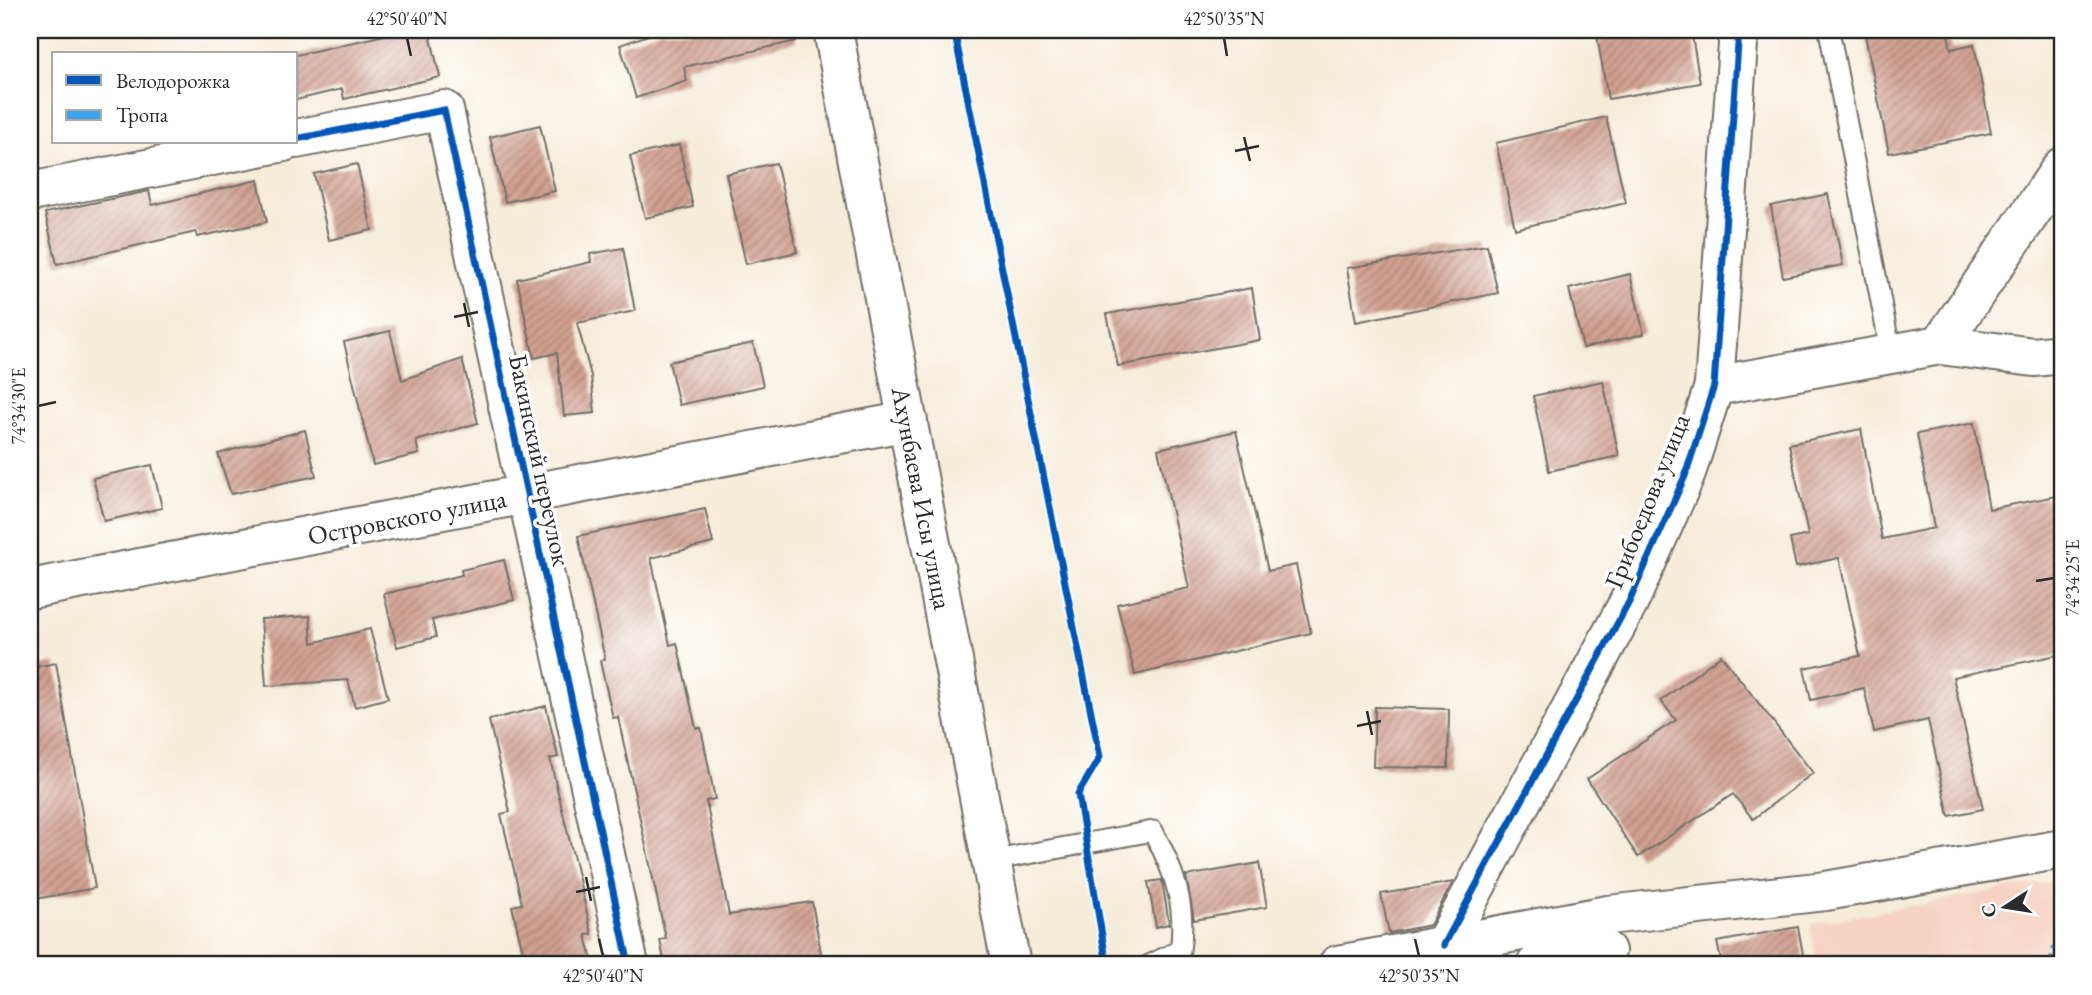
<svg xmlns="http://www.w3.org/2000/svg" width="2092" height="995" font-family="'EB Garamond',serif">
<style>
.built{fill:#f5d2c3}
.building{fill:url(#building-hatch)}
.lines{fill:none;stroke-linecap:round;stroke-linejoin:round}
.lane-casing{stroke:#726f68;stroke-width:23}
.street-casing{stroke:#726f68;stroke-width:42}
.primary-casing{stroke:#726f68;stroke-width:42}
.lane{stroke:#fff;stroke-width:19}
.street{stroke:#fff;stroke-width:38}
.primary{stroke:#fff;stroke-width:38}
.quiet{stroke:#3ea3eb;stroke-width:5;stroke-dasharray:10 5;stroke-linecap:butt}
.cycleway-casing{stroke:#fff;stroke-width:11}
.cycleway{stroke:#0057b8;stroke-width:7}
.ticks{fill:none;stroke:#2b2b2b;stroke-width:2.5}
.labels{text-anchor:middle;stroke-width:7;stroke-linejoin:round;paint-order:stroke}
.street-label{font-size:26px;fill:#2b2b2b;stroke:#fff}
.neatline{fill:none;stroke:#2b2b2b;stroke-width:2.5}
.ticks-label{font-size:18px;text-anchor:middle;fill:#2b2b2b}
</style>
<defs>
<pattern id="building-hatch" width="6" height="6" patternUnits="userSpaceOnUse" patternTransform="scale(1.75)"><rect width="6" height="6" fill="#d1a091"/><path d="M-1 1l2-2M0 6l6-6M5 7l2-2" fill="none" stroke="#aa8377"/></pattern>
</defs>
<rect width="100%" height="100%" fill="#fff"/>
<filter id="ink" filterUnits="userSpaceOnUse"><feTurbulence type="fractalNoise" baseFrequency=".0143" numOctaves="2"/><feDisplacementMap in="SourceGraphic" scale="14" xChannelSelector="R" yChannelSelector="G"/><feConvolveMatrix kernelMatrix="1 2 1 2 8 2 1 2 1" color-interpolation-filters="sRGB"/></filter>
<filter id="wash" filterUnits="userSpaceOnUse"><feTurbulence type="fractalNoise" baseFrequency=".00686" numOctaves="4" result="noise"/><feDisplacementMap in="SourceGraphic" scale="28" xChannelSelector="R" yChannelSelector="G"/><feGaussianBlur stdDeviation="1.57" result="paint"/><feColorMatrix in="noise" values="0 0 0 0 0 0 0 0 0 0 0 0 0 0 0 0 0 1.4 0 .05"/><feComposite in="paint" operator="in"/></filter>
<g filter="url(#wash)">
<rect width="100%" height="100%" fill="#f5ecd9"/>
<path class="built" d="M2062 879V965H1817L1810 924Z"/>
<g id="blocks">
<g class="building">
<path d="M407 30H429L440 77 344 99 342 89 296 100V55Z"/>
<path d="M662 30H794L796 41 684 67 687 81 636 98 620 45Z"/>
<path d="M1596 30H1691L1700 83 1608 99Z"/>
<path d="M1864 30H1947L1951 49 1974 44 1991 133 1889 153Z"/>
<path d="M1606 117 1626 203 1515 229 1496 143Z"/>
<path d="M540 125 555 191 505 202 490 137Z"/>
<path d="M679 145 693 207 645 218 630 156Z"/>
<path d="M776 163 797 252 746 264 726 174Z"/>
<path d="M357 164 372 230 329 240 314 174Z"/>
<path d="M258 180 267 222 197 237 196 232 57 264 45 213 149 191 152 205Z"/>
<path d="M1828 194 1843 265 1783 277 1771 206Z"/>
<path d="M1487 245 1498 293 1356 322 1347 268Z"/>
<path d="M623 248 635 311 577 323 591 376 595 413 564 416 557 353 534 358 517 279 591 262 590 254Z"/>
<path d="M1630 274 1644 334 1583 348 1569 289Z"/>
<path d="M1252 288 1260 340 1118 366 1107 314Z"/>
<path d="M390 331 402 380 462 359 478 423 416 441 419 454 373 465 344 342Z"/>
<path d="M753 343 763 386 679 405 669 362Z"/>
<path d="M1603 381 1619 456 1549 471 1533 396Z"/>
<path d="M1974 423 1989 509 2062 495V654L1953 677 1983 809 1949 816 1928 720 1874 732 1864 688 1811 700 1804 668 1860 656 1839 558 1796 567 1790 539 1808 535 1789 444 1861 429 1882 539 1934 528 1917 434Z"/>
<path d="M305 430 316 476 231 494 218 454Z"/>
<path d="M1236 431 1268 571 1296 565 1311 633 1135 675 1117 604 1189 588 1158 449Z"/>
<path d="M152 465 162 508 104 521 93 478Z"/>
<path d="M705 509 713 543 651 558 670 645 677 643 696 728H701L715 799 706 801 729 915 812 902 823 965H665L660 940 666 939 618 717 613 718 600 661 605 659 578 536Z"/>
<path d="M504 560 514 600 432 620 436 637 397 647 384 594 462 575 461 570Z"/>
<path d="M310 616 312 643 370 629 388 698 355 707 348 680 266 686 261 619Z"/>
<path d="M1721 655 1813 773 1753 819 1733 794 1638 857 1587 779 1676 720 1661 701Z"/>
<path d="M56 663 95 888 30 900V668Z"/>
<path d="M546 706 558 757 550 759 592 934 586 935 593 965H526L512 906 522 904 501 814 510 812 489 720Z"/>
<path d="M1375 707 1449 709 1448 768 1373 767Z"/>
<path d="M1259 863 1267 907 1194 920 1186 876Z"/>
<path d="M1162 880 1169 924 1156 927 1148 882Z"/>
<path d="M1453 882 1430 925 1389 933 1381 894Z"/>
<path d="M1798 927 1805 965H1722L1717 942Z"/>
</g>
</g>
</g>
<g filter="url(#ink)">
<use href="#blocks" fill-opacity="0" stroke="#726f68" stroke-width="2"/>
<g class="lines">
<defs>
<g id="lane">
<path d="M1829 30 1891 354"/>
<path d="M990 861 1153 831C1174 870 1187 906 1180 950L1149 965"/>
</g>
<g id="street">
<path d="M296 139 444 110 629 965"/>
<path d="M30 192 284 142"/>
<path d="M1940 345 2034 357 2062 354"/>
<path d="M1714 386 1940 345 2062 167"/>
<path d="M30 589 908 421"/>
<path d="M1444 945 1629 602 1685 476 1714 386 1739 30"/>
<path d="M1338 965 1608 915 1826 891 2062 849"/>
<path d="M1536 965 1606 951"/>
</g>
<path id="primary" d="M833 30 1011 965"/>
</defs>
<use href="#lane" class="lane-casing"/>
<use href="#street" class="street-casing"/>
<use href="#primary" class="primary-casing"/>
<use href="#lane" class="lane"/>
<use href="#street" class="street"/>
<use href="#primary" class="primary"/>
<path class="quiet" d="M2050 965 2054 949 2062 942"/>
<defs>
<g id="cycleway">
<path d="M954 30 1100 757 1078 794 1107 965"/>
<path d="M296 139 444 110 629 965"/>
<path d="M1444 945 1629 602 1685 476 1714 386 1739 30"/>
</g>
</defs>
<use href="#cycleway" class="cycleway-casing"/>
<use href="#cycleway" class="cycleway"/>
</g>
</g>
<path class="ticks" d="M407 38 411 56M1224 38 1227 56M1244 137 1250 161M1235 151 1259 146M464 303 469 327M454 317 478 312M38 406 56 402M2036 581 2054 578M1367 711 1372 735M1357 726 1381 721M586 877 591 901M576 892 600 887M599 939 603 956M1415 939 1419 956"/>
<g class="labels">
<g class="street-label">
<text transform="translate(540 460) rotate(78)" y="9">Бакинский переулок</text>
<text transform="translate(922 498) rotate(79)" y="9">Ахунбаева Исы улица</text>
<text transform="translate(1647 501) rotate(-68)" y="9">Грибоедова улица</text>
<text transform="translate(407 517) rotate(-11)" y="9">Островского улица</text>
</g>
</g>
<rect width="2092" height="995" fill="none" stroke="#fff" stroke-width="77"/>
<rect x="52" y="52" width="245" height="91" fill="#ffffff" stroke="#aaaaaa" stroke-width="2"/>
<rect x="66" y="75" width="35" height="10" fill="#0057b8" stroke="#aaaaaa" stroke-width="2"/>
<text x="116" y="88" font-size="21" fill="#2b2b2b">Велодорожка</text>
<rect x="66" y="110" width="35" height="10" fill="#3ea3eb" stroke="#aaaaaa" stroke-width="2"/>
<text x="116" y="122" font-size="21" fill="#2b2b2b">Тропа</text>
<g transform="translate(2005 907) rotate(258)" stroke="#ffffff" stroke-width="5" paint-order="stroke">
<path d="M0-5L12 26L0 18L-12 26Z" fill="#2b2b2b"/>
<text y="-10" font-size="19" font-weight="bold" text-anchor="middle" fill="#2b2b2b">С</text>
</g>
<rect x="38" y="38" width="2016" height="918" class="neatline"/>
<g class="ticks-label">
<text x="407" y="25">42°50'40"N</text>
<text x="1224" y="25">42°50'35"N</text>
<text transform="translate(19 406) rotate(-90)" y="6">74°34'30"E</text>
<text transform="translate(2073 578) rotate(-90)" y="6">74°34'25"E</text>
<text x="603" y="982">42°50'40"N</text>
<text x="1419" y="982">42°50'35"N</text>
</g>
</svg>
